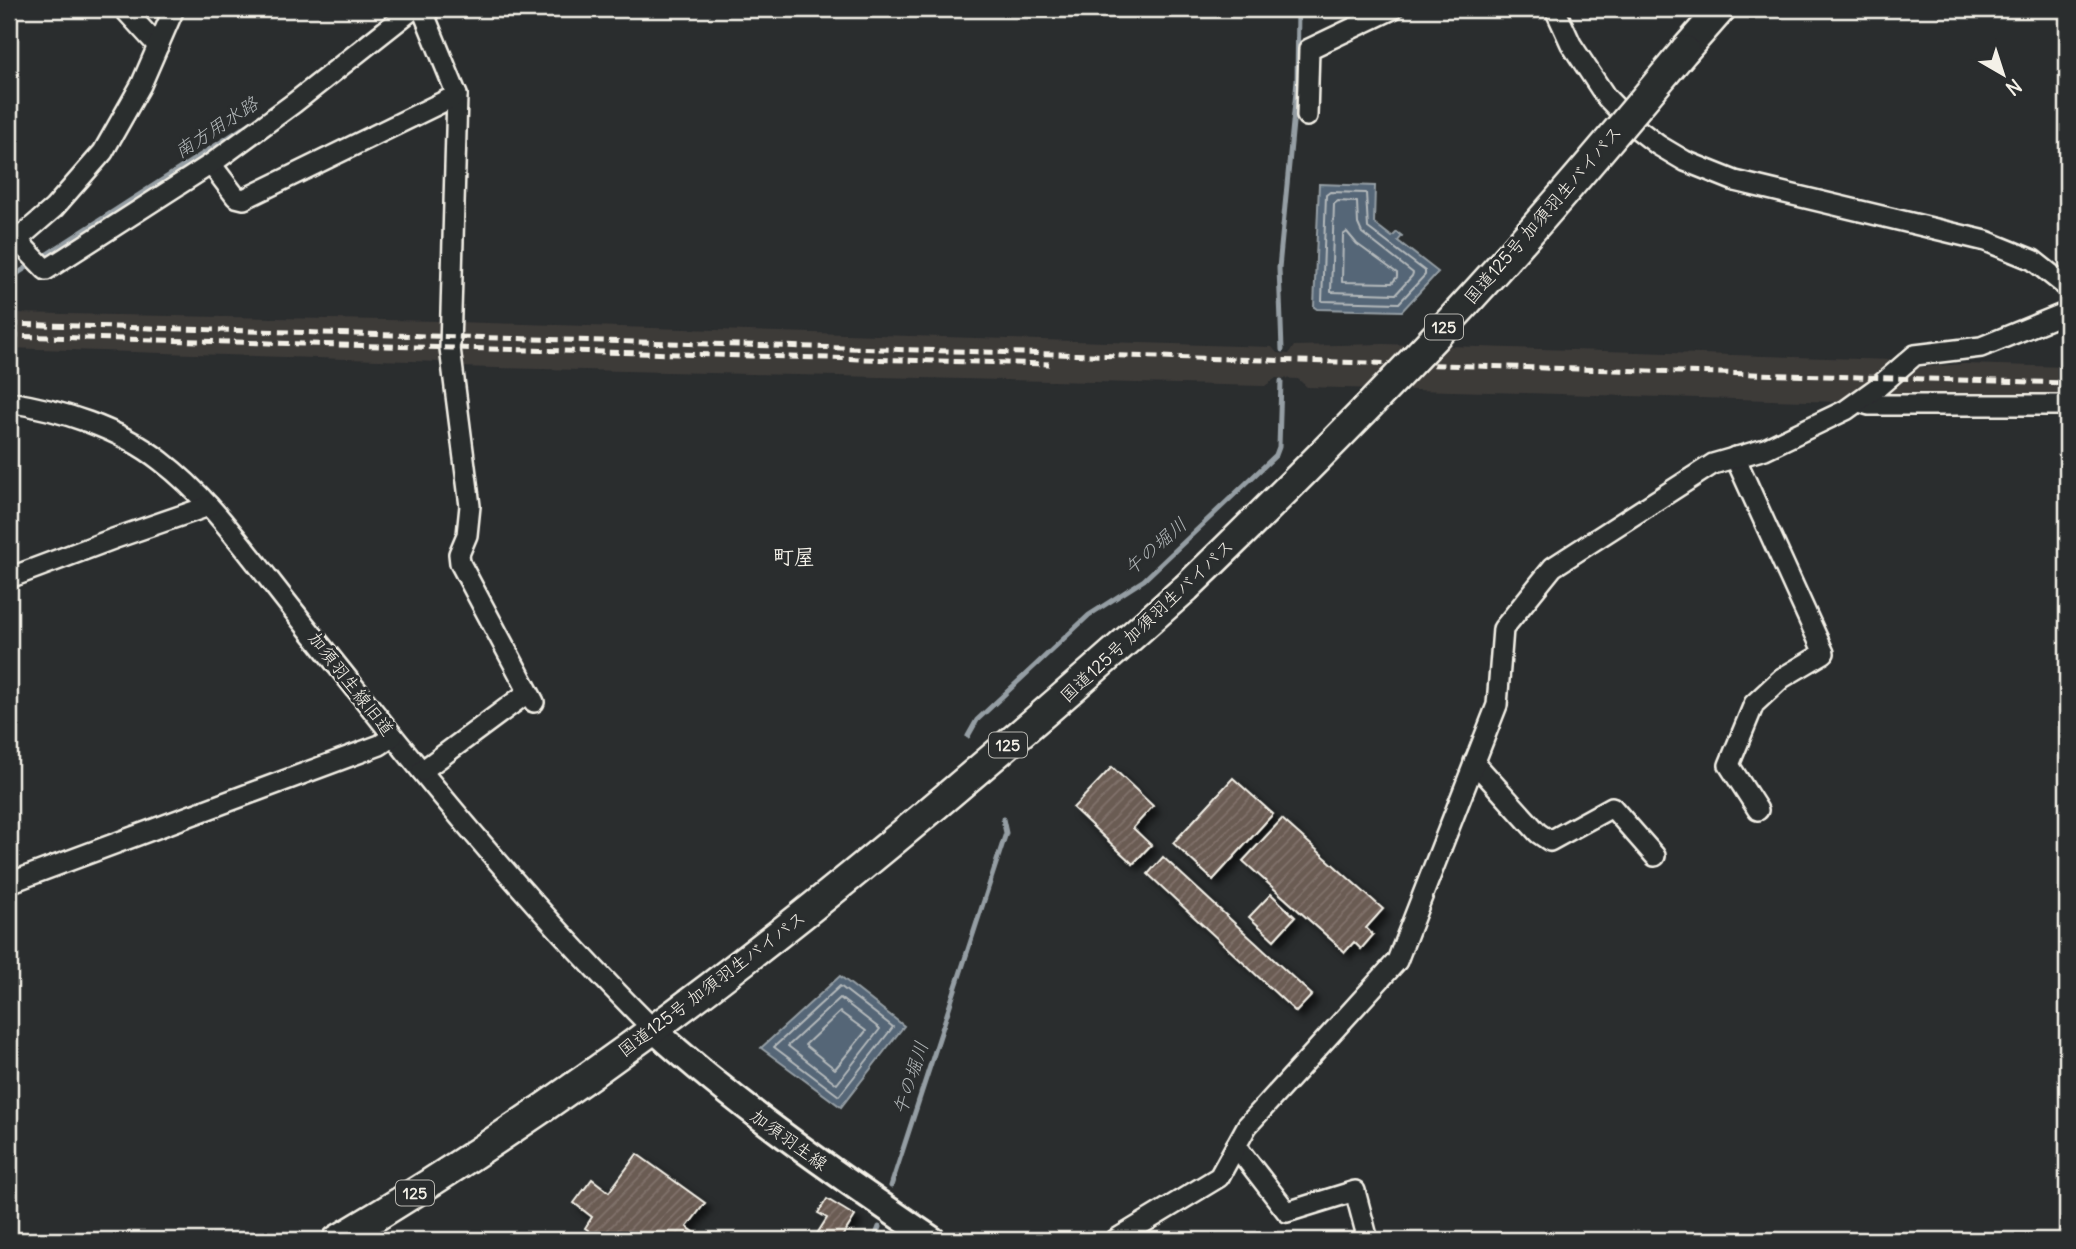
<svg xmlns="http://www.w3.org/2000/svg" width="2076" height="1249" font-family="Delius,'Klee One',sans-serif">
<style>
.built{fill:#3e3b39}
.water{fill:#567;stroke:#959ea4;stroke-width:2}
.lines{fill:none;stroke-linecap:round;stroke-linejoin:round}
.shore{stroke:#b4b9bb;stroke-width:2}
.stream{stroke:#959ea4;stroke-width:5}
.building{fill:url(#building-hatch);stroke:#f4f1e8;stroke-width:2;filter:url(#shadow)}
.minor-casing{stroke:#f4f1e8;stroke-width:24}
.major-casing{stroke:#f4f1e8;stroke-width:30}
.highway-casing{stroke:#f4f1e8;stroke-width:33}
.minor{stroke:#2a2d2e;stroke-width:19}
.major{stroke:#2a2d2e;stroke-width:24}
.highway{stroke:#2a2d2e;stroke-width:28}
.rail{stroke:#f4f1e8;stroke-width:5;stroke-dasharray:10 5;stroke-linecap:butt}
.highway-bridge-casing{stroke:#f4f1e8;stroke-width:33;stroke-linecap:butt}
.highway-bridge{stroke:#2a2d2e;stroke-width:28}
.labels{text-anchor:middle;stroke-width:6;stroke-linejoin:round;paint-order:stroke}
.shield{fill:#2a2d2e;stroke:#b7b6b0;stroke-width:2}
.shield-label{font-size:16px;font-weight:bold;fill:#f4f1e8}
.street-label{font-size:18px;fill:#f4f1e8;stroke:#2a2d2e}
.water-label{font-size:19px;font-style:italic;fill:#b4b9bb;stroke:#2a2d2e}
.quarter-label{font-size:21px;font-weight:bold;fill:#f4f1e8;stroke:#2a2d2e}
</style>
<defs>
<pattern id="building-hatch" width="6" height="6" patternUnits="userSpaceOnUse" patternTransform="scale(1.75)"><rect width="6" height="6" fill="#6b5b53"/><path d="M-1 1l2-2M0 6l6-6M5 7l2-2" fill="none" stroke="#81736c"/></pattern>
<filter id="shadow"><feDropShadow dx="6" dy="6" stdDeviation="3.5" flood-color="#0009"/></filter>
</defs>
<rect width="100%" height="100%" fill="#2a2d2e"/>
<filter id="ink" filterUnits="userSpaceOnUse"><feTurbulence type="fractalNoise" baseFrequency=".0143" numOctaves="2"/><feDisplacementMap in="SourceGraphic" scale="14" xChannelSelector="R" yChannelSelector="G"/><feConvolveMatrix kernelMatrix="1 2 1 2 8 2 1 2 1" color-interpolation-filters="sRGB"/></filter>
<g filter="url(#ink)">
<g class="built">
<path d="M9 306 10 313 440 321 445 327 442 362 9 348Z"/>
<path d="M456 322 1272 347 1277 353 1289 354 1294 346 1383 344 1892 360V368L1845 402 1307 387 1298 379 1276 378 1265 386 457 367Z"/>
<path d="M1964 364 2067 367V402L1874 400 1909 368Z"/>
</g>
<g class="water">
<path d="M1319 184 1375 186 1374 223 1392 237 1397 232 1402 236 1398 241 1438 272 1402 311 1317 309 1314 307Z"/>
<path d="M840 976 904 1026 841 1107 761 1048Z"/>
</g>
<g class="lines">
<g class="shore">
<path d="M1330 192 1366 193 1368 228 1425 271V275L1399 303 1322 301 1326 195Z"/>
<path d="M1338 201 1357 202 1358 224 1362 233 1413 273 1412 276 1396 294 1331 292 1334 204Z"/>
<path d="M1347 232 1357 244 1397 273V277L1392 283 1342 282 1343 235Z"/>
<path d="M840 986 893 1027 839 1096 774 1047Z"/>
<path d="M840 998 880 1029 837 1084 788 1046Z"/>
<path d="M840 1012 866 1031 835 1069 805 1045Z"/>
</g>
<g class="stream">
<path d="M362 37 395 11"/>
<path d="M44 256 252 122"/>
<path d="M9 279 32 264"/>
<path d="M1282 350 1279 268 1297 81 1298 9"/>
<path d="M968 736 977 720 1089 615 1144 580 1276 455 1279 447 1281 381"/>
<path d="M891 1186 1006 833 1003 819"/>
<path d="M874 1240 879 1227"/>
</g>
</g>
<g class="building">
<path d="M1112 767 1153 806 1133 828 1151 845 1133 864 1073 808Z"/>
<path d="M1233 778 1273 814 1213 880 1173 843Z"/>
<path d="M1282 819 1383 909 1366 928 1373 935 1361 949 1354 942 1345 952 1243 861Z"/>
<path d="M1163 857 1312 995 1296 1012 1148 874Z"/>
<path d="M1271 894 1295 917 1274 940 1249 917Z"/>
<path d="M637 1154 705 1203 687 1227 705 1240H602L585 1228 592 1217 574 1203 592 1179 609 1192Z"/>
<path d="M827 1199 855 1216 840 1240H813L827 1218 818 1213Z"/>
</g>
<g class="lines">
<defs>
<g id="minor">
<path d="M124 9 158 46"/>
<path d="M1555 9 1571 44 1606 97 1636 128 1658 145 1685 161 1735 181 1986 241 2033 260 2067 287"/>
<path d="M457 95 450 348 470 506 467 535 459 554 460 563 534 702"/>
<path d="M1307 116 1309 49 1393 9"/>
<path d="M211 164 236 197 244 199 457 95 422 9"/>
<path d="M17 240 46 270 211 164 294 103 413 9"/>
<path d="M9 244 17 240 54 208 103 152 141 85 174 9"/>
<path d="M9 402C60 410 119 428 161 461 203 493 235 536 268 578 299 618 331 658 363 698 454 814 549 925 653 1029"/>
<path d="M1859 402 1869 405H2067"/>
<path d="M1735 457 1824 653 1782 678 1754 704 1729 765 1758 810"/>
<path d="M9 578 113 539 209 506"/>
<path d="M1474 762 1538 833 1550 841 1612 807 1655 856"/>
<path d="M422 771 527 693"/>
<path d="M9 883 380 745 393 736"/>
<path d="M1236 1146 1287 1212 1355 1191 1368 1240"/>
<path d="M1115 1240 1219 1177 1247 1126 1397 961 1497 705 1503 629 1553 567 1713 464 1765 449 1846 410 1878 387 1915 355 1981 347 2067 312"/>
</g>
<path id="major" d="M653 1029C740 1108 836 1174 933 1240"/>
<g id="highway">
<path d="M1685 50 1721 9"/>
<path d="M337 1240C645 1058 920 826 1186 588"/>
</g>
</defs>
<use href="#minor" class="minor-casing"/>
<use href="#major" class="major-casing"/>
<use href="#highway" class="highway-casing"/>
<use href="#minor" class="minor"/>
<use href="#major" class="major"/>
<use href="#highway" class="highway"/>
<g class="rail">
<path d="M9 324 2067 383"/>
<path d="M9 336 1049 364"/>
</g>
<defs>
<path id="highway-bridge" d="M1186 588C1275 502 1363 414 1448 323 1530 235 1608 142 1685 50"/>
</defs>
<use href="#highway-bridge" class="highway-bridge-casing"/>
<use href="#highway-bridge" class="highway-bridge"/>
</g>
</g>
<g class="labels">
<g class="shield">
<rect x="1425" y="314.5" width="38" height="25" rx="5"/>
<rect x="989" y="732.5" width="38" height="25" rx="5"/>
<rect x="396" y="1180.5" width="38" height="25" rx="5"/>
</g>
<g class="shield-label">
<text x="1444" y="333">125</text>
<text x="1008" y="751">125</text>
<text x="415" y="1199">125</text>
</g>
<g class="street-label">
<text transform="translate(1543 215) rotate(-49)" y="6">国道125号 加須羽生バイパス</text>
<text transform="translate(1147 621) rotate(-43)" y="6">国道125号 加須羽生バイパス</text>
<text transform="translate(351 684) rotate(52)" y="6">加須羽生線旧道</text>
<text transform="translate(712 984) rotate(-37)" y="6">国道125号 加須羽生バイパス</text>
<text transform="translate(789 1140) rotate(36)" y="6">加須羽生線</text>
</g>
<g class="water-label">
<text transform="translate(216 127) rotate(-33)" y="7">南方用水路</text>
<text transform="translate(1155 546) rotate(-41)" y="7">午の堀川</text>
<text transform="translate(910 1078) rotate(-72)" y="7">午の堀川</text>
</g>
<g class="quarter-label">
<text x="794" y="564">町屋</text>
</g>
</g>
<rect width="2076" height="1249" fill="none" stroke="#2a2d2e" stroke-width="35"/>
<rect x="18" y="18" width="2041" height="1214" fill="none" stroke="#f4f1e8" stroke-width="2.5" filter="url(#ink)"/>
<g transform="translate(2003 74) rotate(141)" stroke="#2a2d2e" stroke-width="5" paint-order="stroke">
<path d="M0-5L12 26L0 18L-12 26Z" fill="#f4f1e8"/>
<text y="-10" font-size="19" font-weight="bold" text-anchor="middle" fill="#f4f1e8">N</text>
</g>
</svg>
